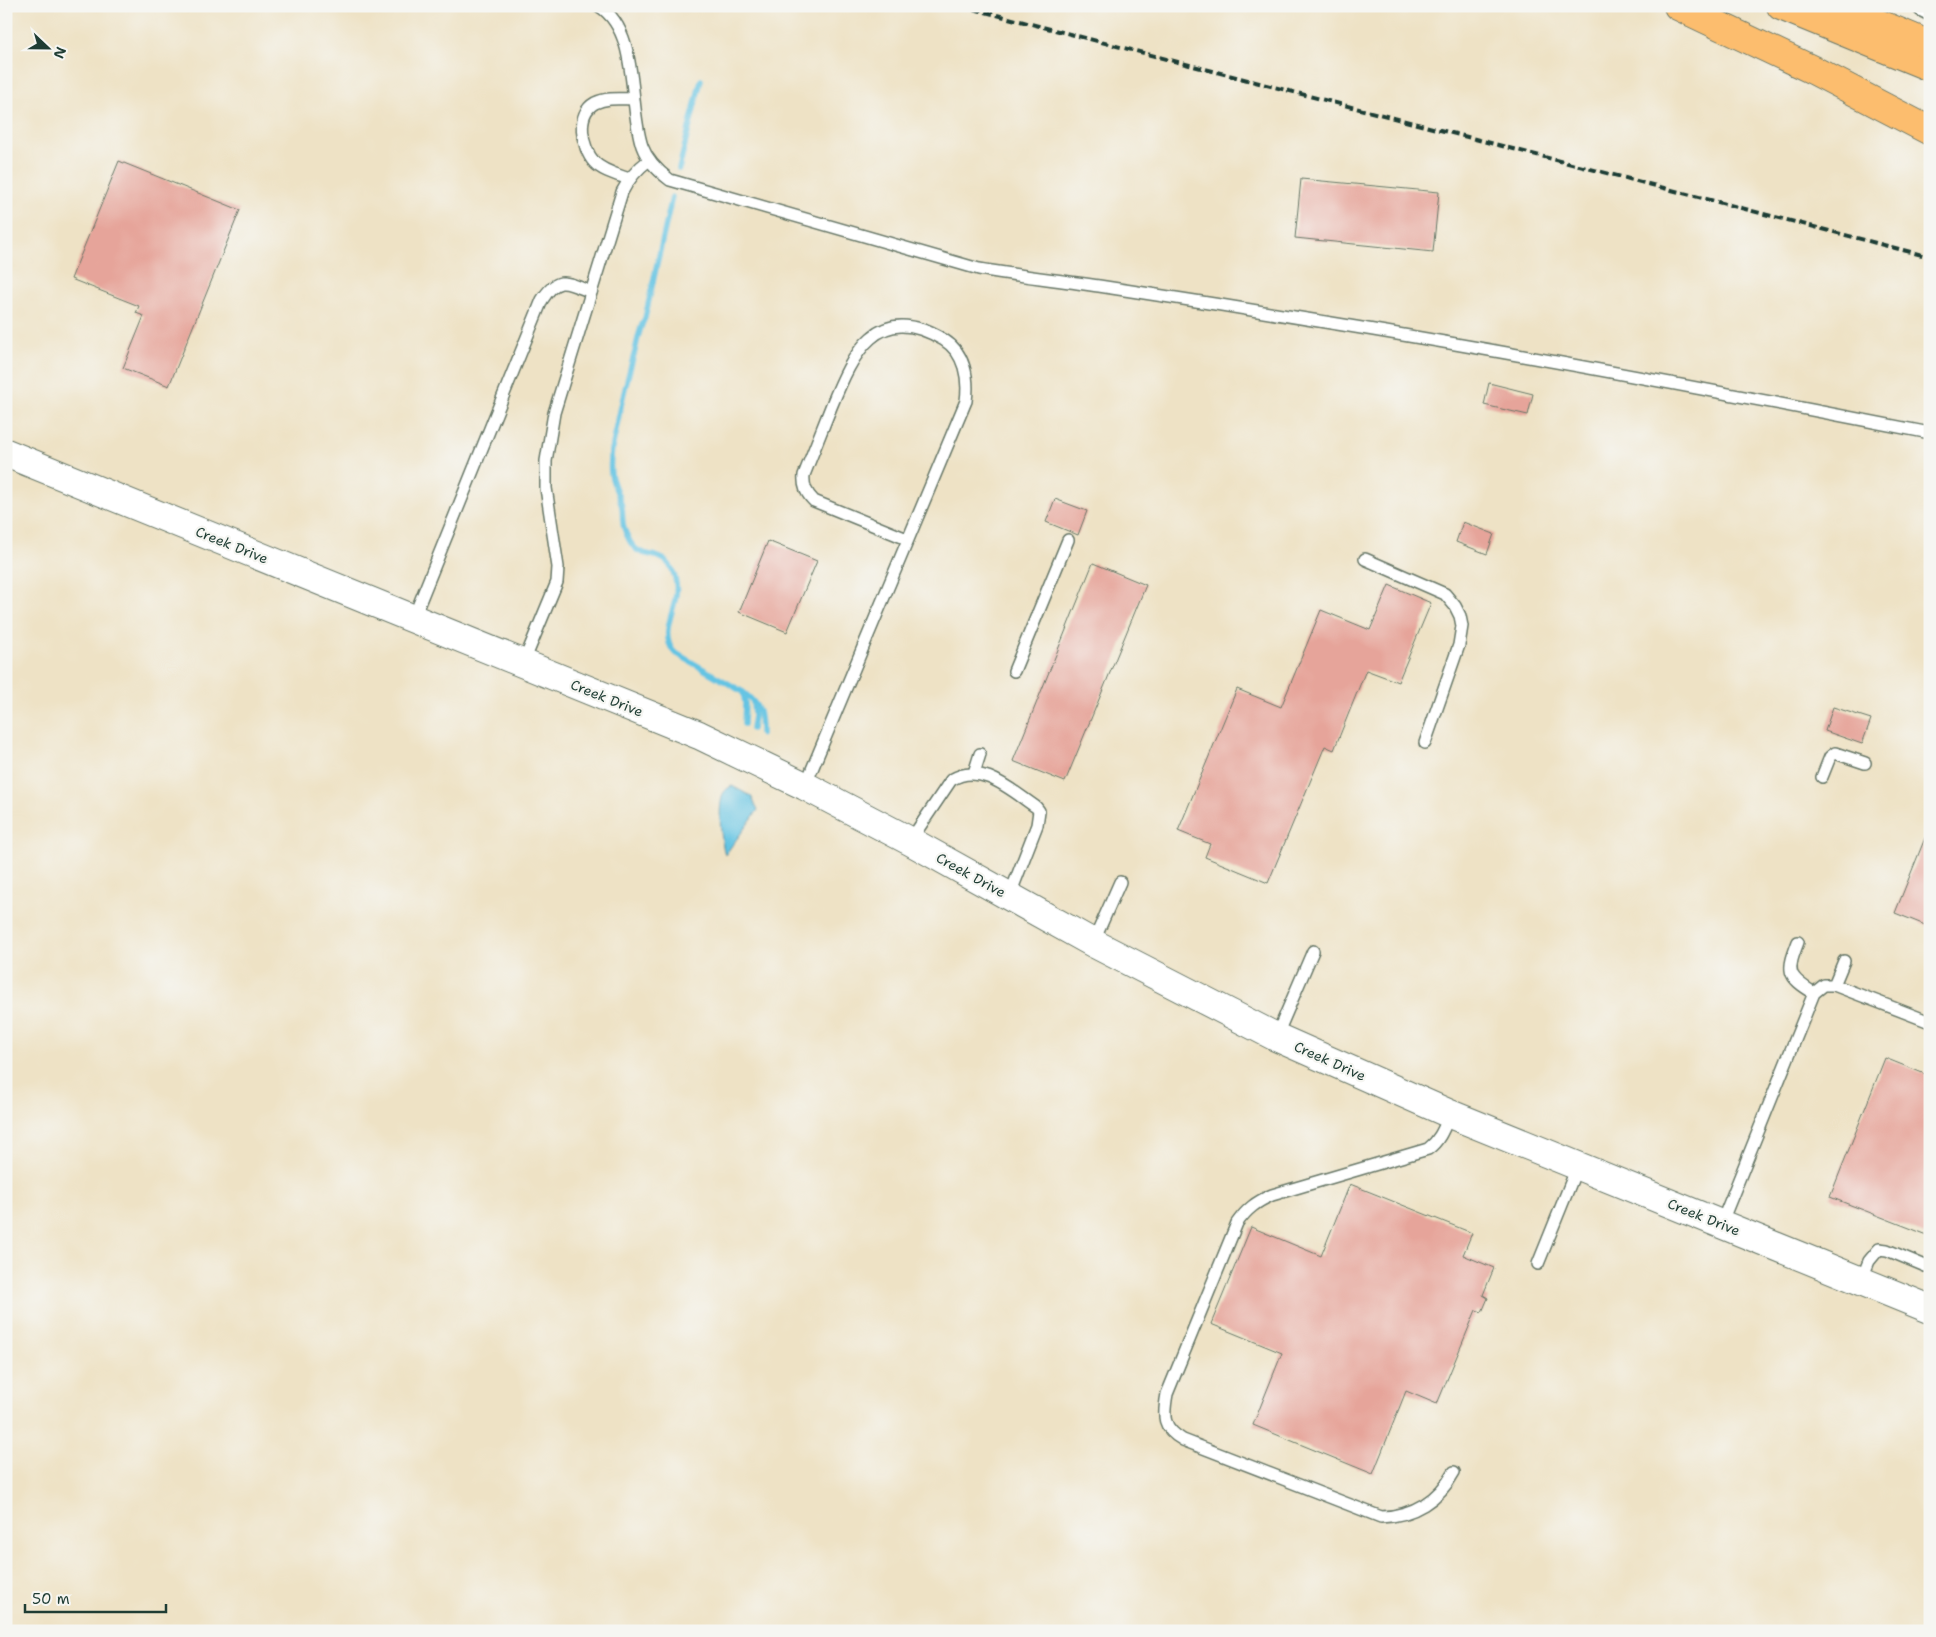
<svg xmlns="http://www.w3.org/2000/svg" width="1936" height="1637" font-family="'Shantell Sans',sans-serif">
<style>
.water{fill:#65c4e3;stroke:#42808c}
.lines{fill:none;stroke-linecap:round;stroke-linejoin:round}
.stream{stroke:#65c4e3;stroke-width:5.5}
.building{fill:#e6a49a}
.service-casing{stroke:#677767;stroke-width:14}
.minor-casing{stroke:#677767;stroke-width:25}
.tertiary-casing{stroke:#677767;stroke-width:30}
.primary-casing{stroke:#677767;stroke-width:30}
.service{stroke:#fff;stroke-width:11}
.minor{stroke:#fff;stroke-width:22}
.tertiary{stroke:#fff;stroke-width:28}
.primary{stroke:#fcbd6e;stroke-width:28}
.rail{stroke:#1f3d34;stroke-width:4;stroke-dasharray:8 4;stroke-linecap:butt}
.labels{text-anchor:middle;stroke-width:4.5;stroke-linejoin:round;paint-order:stroke}
.street-label{font-size:14px;fill:#1f3d34;stroke:#f6f6f2}
</style>
<rect width="100%" height="100%" fill="#f6f6f2"/>
<filter id="ink" filterUnits="userSpaceOnUse"><feTurbulence type="fractalNoise" baseFrequency=".02" numOctaves="2"/><feDisplacementMap in="SourceGraphic" scale="10" xChannelSelector="R" yChannelSelector="G"/><feConvolveMatrix kernelMatrix="1 2 1 2 8 2 1 2 1" color-interpolation-filters="sRGB"/></filter>
<filter id="wash" filterUnits="userSpaceOnUse"><feTurbulence type="fractalNoise" baseFrequency=".0096" numOctaves="4" result="noise"/><feDisplacementMap in="SourceGraphic" scale="20" xChannelSelector="R" yChannelSelector="G"/><feGaussianBlur stdDeviation="1.12" result="paint"/><feColorMatrix in="noise" values="0 0 0 0 0 0 0 0 0 0 0 0 0 0 0 0 0 1.4 0 .05"/><feComposite in="paint" operator="in"/></filter>
<g filter="url(#wash)">
<rect width="100%" height="100%" fill="#eee2c5"/>
<path class="water" d="M732 786 751 796 758 810 725 855C721 842 718 810 722 797 723 792 727 788 732 786Z"/>
<g class="lines">
<g class="stream">
<path d="M679 169 701 80"/>
<path d="M672 197 645 318C639 329 638 339 635 351 628 375 622 400 617 425 614 441 609 457 611 474 613 485 619 495 622 507 623 512 622 516 623 522 623 528 629 541 633 546 645 562 670 545 676 583 680 606 657 631 674 652L743 692C760 705 761 713 761 734"/>
<path d="M743 692 745 703 744 724"/>
<path d="M752 729 754 716 753 702"/>
</g>
</g>
<g id="blocks">
<g class="building">
<path d="M119 161 240 210 169 386 123 368 144 316 136 313 139 306 71 279Z"/>
<path d="M1301 179 1439 192 1433 252 1295 238Z"/>
<path d="M1489 383 1533 394 1528 415 1484 405Z"/>
<path d="M1055 499 1087 511 1078 535 1046 522Z"/>
<path d="M1463 522 1494 534 1487 554 1456 542Z"/>
<path d="M768 541 817 561 787 632 739 612Z"/>
<path d="M1093 563 1146 585 1065 782 1013 761Z"/>
<path d="M1389 585 1431 603 1398 682 1366 670 1334 750 1325 746 1268 883 1205 857 1210 844 1178 831 1237 689 1281 707 1321 610 1370 630Z"/>
<path d="M1833 707 1871 719 1862 744 1825 731Z"/>
<path d="M1929 828H1930V927L1895 913Z"/>
<path d="M1885 1058 1930 1076V1236L1830 1197Z"/>
<path d="M1350 1184 1472 1233 1463 1255 1494 1268 1483 1295 1488 1298 1482 1312 1476 1310 1437 1404 1406 1391 1373 1474 1253 1425 1282 1353 1211 1324 1251 1227 1321 1256Z"/>
</g>
</g>
</g>
<g filter="url(#ink)">
<use href="#blocks" fill-opacity="0" stroke="#677767" stroke-width="1"/>
<g class="lines">
<defs>
<g id="service">
<path d="M599 6C640 32 628 105 642 146 647 160 658 171 670 180L979 269C1019 276 1059 280 1099 286 1172 297 1246 309 1319 321 1523 354 1727 393 1930 433"/>
<path d="M629 179C618 175 602 171 594 162 582 148 575 114 595 103 607 97 621 99 633 99"/>
<path d="M1365 559 1445 594 1455 606 1460 616 1462 626 1459 645 1425 743"/>
<path d="M413 619 542 300C558 275 566 282 591 292"/>
<path d="M523 664 557 582 558 567 546 488V461L554 413 622 192C629 178 637 169 649 160"/>
<path d="M1014 671 1068 540"/>
<path d="M974 773 980 754"/>
<path d="M1822 777 1830 757 1835 753 1865 763"/>
<path d="M805 786 966 401C969 379 965 353 944 340 877 300 853 353 831 407 822 430 813 452 804 475 803 486 806 493 814 501L907 539"/>
<path d="M910 841 951 780C981 761 1012 791 1036 807L1039 811 1037 825 1009 897"/>
<path d="M1798 942C1787 971 1786 976 1814 993"/>
<path d="M1093 943 1120 882"/>
<path d="M1834 985 1844 961"/>
<path d="M1276 1037 1313 951"/>
<path d="M1450 1114C1444 1128 1440 1140 1428 1149L1272 1195C1256 1202 1247 1209 1237 1223L1167 1394C1163 1416 1162 1428 1183 1440L1381 1517C1413 1516 1439 1500 1454 1472"/>
<path d="M1721 1224 1814 993 1824 985H1834L1930 1022"/>
<path d="M1538 1264 1578 1165"/>
<path d="M1861 1281 1869 1261 1879 1249 1887 1250 1930 1268"/>
</g>
<path id="minor" d="M1924 6 1930 9"/>
<path id="tertiary" d="M6 453 699 735 805 786 910 841 1093 943 1276 1037 1450 1114 1930 1309"/>
<g id="primary">
<path d="M1678 6 1815 71 1930 131"/>
<path d="M1781 6 1930 67"/>
<path d="M1837 6 1930 45"/>
</g>
</defs>
<use href="#service" class="service-casing"/>
<use href="#minor" class="minor-casing"/>
<use href="#tertiary" class="tertiary-casing"/>
<use href="#primary" class="primary-casing"/>
<use href="#service" class="service"/>
<use href="#minor" class="minor"/>
<use href="#tertiary" class="tertiary"/>
<use href="#primary" class="primary"/>
<path class="rail" d="M962 6 1930 257"/>
</g>
</g>
<g class="labels">
<g class="street-label">
<text transform="translate(232 545) rotate(22)" y="5">Creek Drive</text>
<text transform="translate(607 698) rotate(22)" y="5">Creek Drive</text>
<text transform="translate(971 875) rotate(29)" y="5">Creek Drive</text>
<text transform="translate(1330 1061) rotate(24)" y="5">Creek Drive</text>
<text transform="translate(1704 1217) rotate(22)" y="5">Creek Drive</text>
</g>
</g>
<rect width="1936" height="1637" fill="none" stroke="#f6f6f2" stroke-width="25"/>
<g transform="translate(48 48) rotate(112)" stroke="#f6f6f2" stroke-width="4" paint-order="stroke">
<path d="M0-4L9 19L0 12L-9 19Z" fill="#1f3d34"/>
<text y="-8" font-size="14" font-weight="bold" text-anchor="middle" fill="#1f3d34">N</text>
</g>
<path d="M25 1604v8h141v-8" fill="none" stroke="#1f3d34" stroke-width="2.5"/>
<text x="32" y="1604" font-size="15" fill="#1f3d34" stroke="#f6f6f2" stroke-width="4" paint-order="stroke">50 m</text>
</svg>
